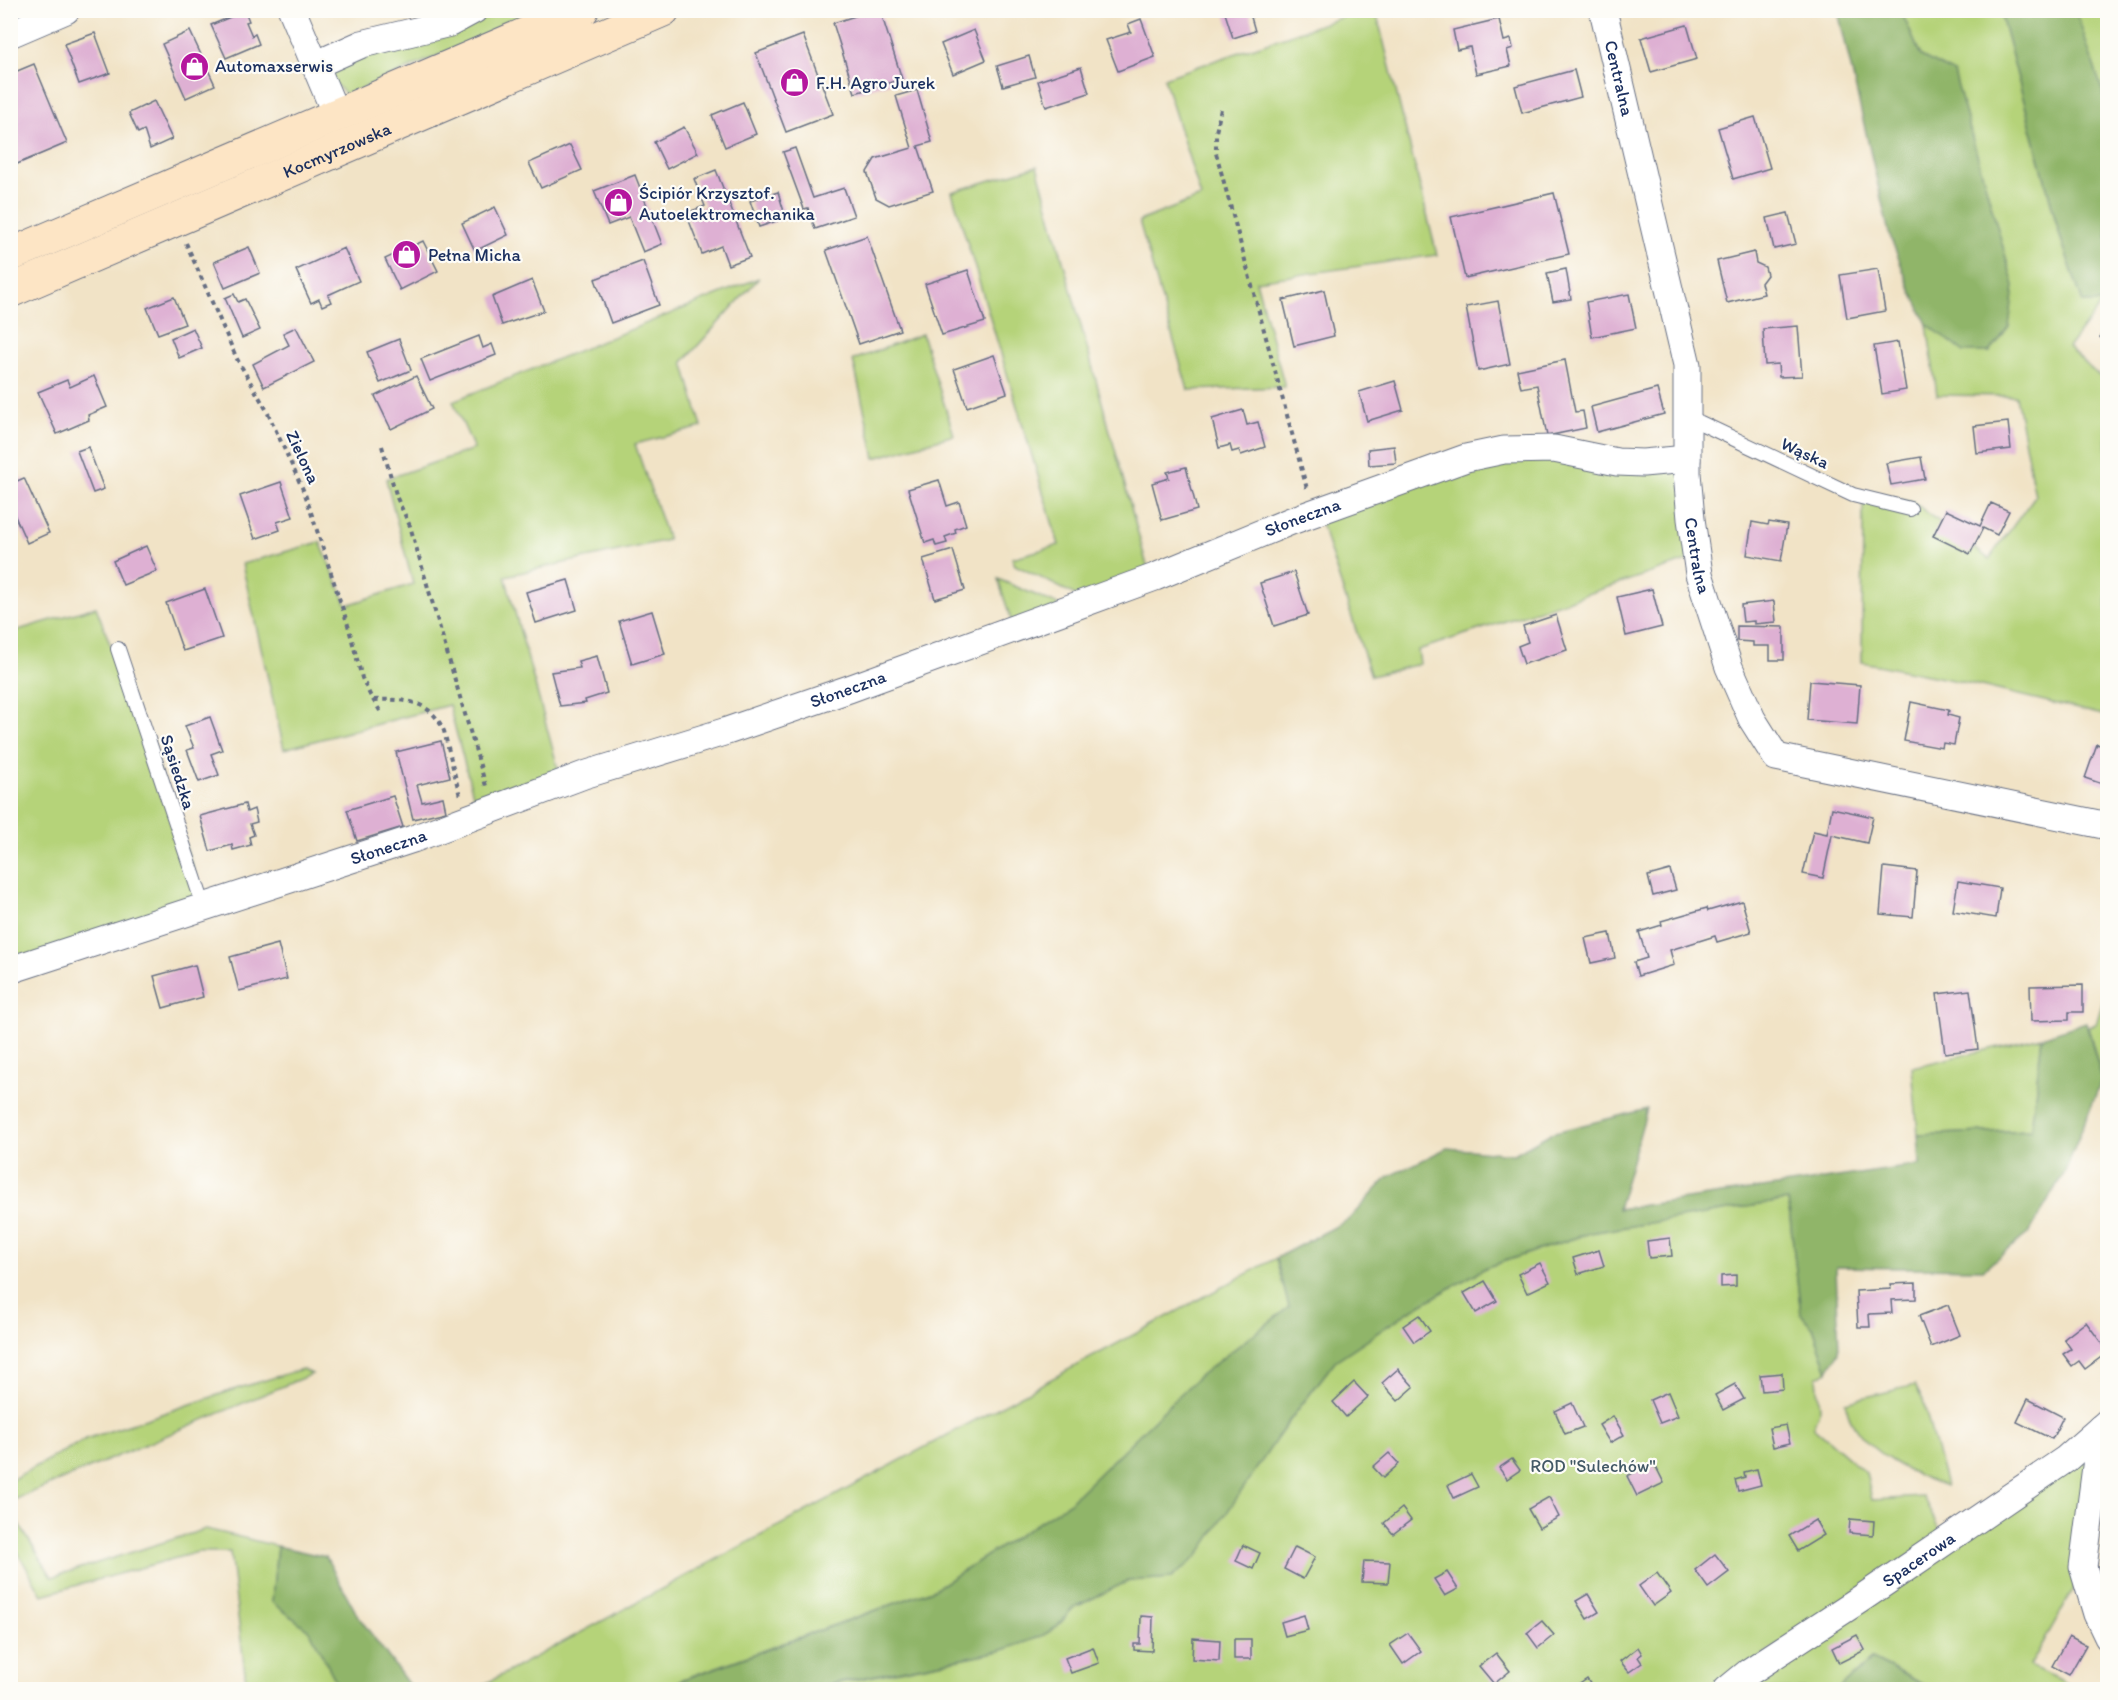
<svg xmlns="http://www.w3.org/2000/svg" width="2118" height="1700" font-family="Itim,sans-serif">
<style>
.green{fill:#b5d379;stroke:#68816c;stroke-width:1.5}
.forest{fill:#90b569;stroke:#567264;stroke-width:1.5}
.building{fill:#deb0d3}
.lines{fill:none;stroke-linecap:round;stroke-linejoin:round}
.lane-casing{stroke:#666e82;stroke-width:16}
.street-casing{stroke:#666e82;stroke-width:29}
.secondary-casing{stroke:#666e82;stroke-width:35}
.path{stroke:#666e82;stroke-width:4;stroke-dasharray:4.5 4.5;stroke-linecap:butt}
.lane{stroke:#fff;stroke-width:14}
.street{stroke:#fff;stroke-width:27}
.secondary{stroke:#fde5c5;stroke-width:33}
.labels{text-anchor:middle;stroke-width:4.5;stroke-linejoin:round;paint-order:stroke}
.poi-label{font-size:18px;fill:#1b2f5e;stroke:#fdfcf7;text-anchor:start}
.street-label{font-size:18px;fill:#1b2f5e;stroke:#fdfcf7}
.park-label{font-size:18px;fill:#425865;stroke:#fdfcf7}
</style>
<rect width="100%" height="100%" fill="#fdfcf7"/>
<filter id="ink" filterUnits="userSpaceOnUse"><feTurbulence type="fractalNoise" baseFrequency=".0167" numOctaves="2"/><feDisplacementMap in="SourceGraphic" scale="12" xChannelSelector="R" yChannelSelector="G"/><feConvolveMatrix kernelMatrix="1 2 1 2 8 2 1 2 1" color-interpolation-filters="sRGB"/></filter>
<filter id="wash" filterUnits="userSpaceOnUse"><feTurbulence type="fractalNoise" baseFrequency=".008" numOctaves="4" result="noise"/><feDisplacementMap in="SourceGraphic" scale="24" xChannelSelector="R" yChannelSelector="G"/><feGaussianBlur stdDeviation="1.35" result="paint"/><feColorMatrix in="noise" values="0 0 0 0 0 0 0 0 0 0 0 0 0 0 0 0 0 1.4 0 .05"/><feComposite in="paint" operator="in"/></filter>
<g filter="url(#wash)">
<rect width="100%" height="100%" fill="#f1e3c6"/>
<g class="green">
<path d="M503 11H541L347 95 333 82 329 72 366 54 438 39Z"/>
<path d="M1360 11H1376L1437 255 1256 281 1285 387 1188 390 1139 221 1201 197 1164 78Z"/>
<path d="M1901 11H2000L2060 236 2083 303H2102L2068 348 2107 383V716L1977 685 1862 662 1863 493 1913 502 1989 559 2035 496 2016 396 1937 395 1927 324 1964 351 2014 286 1954 74 1921 56Z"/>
<path d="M2076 11H2107V105L2078 19Z"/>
<path d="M1037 166 1149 573 1079 597 1015 565 1012 558 1059 545 952 192Z"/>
<path d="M759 278 683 362 702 427 635 444 668 540 505 576 561 779 477 810 449 705 284 749 242 564 320 542 347 605 413 584 386 479 474 449 453 401Z"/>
<path d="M922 334 954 435 875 458 853 360Z"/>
<path d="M1506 455 1681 463 1693 559 1418 650 1420 664 1371 676 1319 517Z"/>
<path d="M998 579 1061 606 1012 623Z"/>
<path d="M96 607 165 787 204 899 11 965V632Z"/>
<path d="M2107 988V1081L2102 1079 2088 1026 2096 1024Z"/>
<path d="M2042 1037 2031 1130 1918 1135 1912 1067Z"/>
<path d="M1788 1200 1801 1314 1813 1328 1828 1371 1817 1377 1820 1409 1813 1427 1866 1473 1872 1500 1923 1497 1941 1533 1715 1689 804 1690 1000 1651 1040 1637 1057 1627 1073 1608 1128 1581 1171 1578 1335 1361 1410 1311 1487 1267 1590 1233Z"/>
<path d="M1276 1258 1289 1307 1198 1377 1069 1503 935 1589 683 1679 666 1689 474 1690Z"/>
<path d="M302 1369 312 1374 11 1501V1480L86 1439 236 1389Z"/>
<path d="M1915 1385 1923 1401 1946 1486C1913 1475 1867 1453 1851 1420 1848 1415 1847 1408 1845 1402Z"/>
<path d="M2095 1441 2081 1576 2030 1666 2074 1687V1689H1933L1872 1659 1839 1689 1744 1690Z"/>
<path d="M10 1510 52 1577 206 1529 277 1546 272 1602 310 1631 340 1689H247L230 1552H198L42 1595 11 1540Z"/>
</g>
<g class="forest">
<path d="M1838 11H1901L1921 56 1954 73 2014 286 2009 327 1990 352H1964L1927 324 1909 286 1889 233Z"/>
<path d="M2000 11H2076L2107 105 2108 297 2102 303H2083L2060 236Z"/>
<path d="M2086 1022 2102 1079 2064 1174 2029 1233 1983 1269 1836 1267 1839 1352 1828 1371 1813 1328 1801 1314 1788 1200 1590 1233 1487 1267 1410 1311 1335 1361 1286 1425 1197 1557 1171 1578 1128 1581 1073 1608 1057 1627 1040 1637 1000 1651 804 1689H666L682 1680 935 1589 1069 1503 1198 1377 1289 1307 1276 1258 1348 1220 1388 1177 1447 1148 1514 1154 1551 1133 1647 1109 1618 1209 1920 1165 1918 1135 2031 1130 2042 1037Z"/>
<path d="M277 1546 326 1557 358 1616 412 1689H340L310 1631 272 1602Z"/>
<path d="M1872 1659 1933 1689H1839Z"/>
</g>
<g id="blocks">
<g class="building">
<path d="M874 10H880L902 79 855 93 833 23Z"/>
<path d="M1224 10H1249L1255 31 1233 38Z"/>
<path d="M245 11 249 21 246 22 252 36 255 34 259 44 226 58 211 25Z"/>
<path d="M1141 19 1155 57 1118 71 1106 40 1131 32 1128 24Z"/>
<path d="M1499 19 1504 41 1511 39 1513 48 1507 50 1511 66 1476 74 1470 47 1457 50 1453 30Z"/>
<path d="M1687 25 1697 59 1651 72 1641 38Z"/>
<path d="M974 30 986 60 953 74 941 44Z"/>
<path d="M190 31 215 85 186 98 162 44Z"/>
<path d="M95 33 110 73 79 84 64 44Z"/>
<path d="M803 35 833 114 786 132 756 53Z"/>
<path d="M1029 56 1035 77 1003 86 997 66Z"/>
<path d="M34 64 67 143 10 167V74Z"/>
<path d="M1081 67 1089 93 1046 107 1038 81Z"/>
<path d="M1574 70 1581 97 1522 113 1515 86Z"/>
<path d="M917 90 932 142 918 146 933 191 889 205 876 198 867 172 875 159 912 148 896 96Z"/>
<path d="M154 101 172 139 150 149 144 130 138 133 129 113Z"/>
<path d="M743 102 756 134 725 147 712 115Z"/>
<path d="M1755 117 1770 168 1733 179 1718 128Z"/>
<path d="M684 127 698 153 667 169 654 142Z"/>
<path d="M570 145 582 170 541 188 529 163Z"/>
<path d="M795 148 813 198 844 188 854 216 815 229 808 208 804 209 783 152Z"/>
<path d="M716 170 750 257 728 265 721 246 702 254 686 213 705 206 694 179Z"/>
<path d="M635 175 662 244 643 252 629 217 608 225 594 191Z"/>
<path d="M778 192 786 218 759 227 750 201Z"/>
<path d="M1554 193 1569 254 1465 278 1451 217Z"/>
<path d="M495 207 508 235 475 251 462 223Z"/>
<path d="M1788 213 1796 244 1774 249 1767 218Z"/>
<path d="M867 236 900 330 859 344 826 250Z"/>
<path d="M423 241 438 271 400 290 385 259Z"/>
<path d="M249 247 260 273 225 288 214 262Z"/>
<path d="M344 248 359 281 328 295 331 302 322 306 319 299 311 303 296 270Z"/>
<path d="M1754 252 1756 263 1765 267 1767 275 1761 283 1764 294 1727 303 1717 261Z"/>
<path d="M643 261 659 305 611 323 595 279Z"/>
<path d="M1566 269 1571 299 1553 302 1547 273Z"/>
<path d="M1878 269 1885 311 1847 318 1840 275Z"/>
<path d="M968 270 985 322 942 335 925 284Z"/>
<path d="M532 280 544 311 502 325 492 297Z"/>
<path d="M1324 290 1334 336 1294 346 1283 300Z"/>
<path d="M234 294 238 302 245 299 260 330 242 338 225 298Z"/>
<path d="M1629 294 1636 328 1592 337 1586 302Z"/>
<path d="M174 297 185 324 158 334 147 308Z"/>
<path d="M1498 301 1510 364 1478 371 1466 307Z"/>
<path d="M1798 326 1802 376 1779 377 1778 364 1765 365 1763 329Z"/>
<path d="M296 327 314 362 264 387 253 364 289 345 283 333Z"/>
<path d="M193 328 202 348 179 358 171 338Z"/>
<path d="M2108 330V346L2100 337Z"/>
<path d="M479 336 483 348 492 344 496 355 430 381 421 359Z"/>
<path d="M399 339 411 370 380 383 367 352Z"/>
<path d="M1898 342 1906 390 1882 394 1874 346Z"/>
<path d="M994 355 1007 393 967 407 954 369Z"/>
<path d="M1565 360 1575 412 1583 411 1586 428 1547 436 1537 385 1521 388 1517 370Z"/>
<path d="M94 376 107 407 88 415 89 420 57 434 38 392 67 380 70 387Z"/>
<path d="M416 376 432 409 391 429 375 396Z"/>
<path d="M1395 381 1403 410 1367 421 1359 392Z"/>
<path d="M1657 389 1664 414 1597 432 1591 407Z"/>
<path d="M1243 410 1247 425 1258 422 1265 447 1241 455 1239 450 1232 452 1230 445 1219 448 1212 419Z"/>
<path d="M2008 422 2011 449 1977 453 1974 426Z"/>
<path d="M1394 446 1396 463 1369 465 1368 449Z"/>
<path d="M88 447 104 489 93 493 77 451Z"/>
<path d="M1921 457 1925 479 1891 485 1886 463Z"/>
<path d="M1186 467 1197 510 1162 520 1152 483 1169 478 1167 472Z"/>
<path d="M24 478 49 533 27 543 10 505V484Z"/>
<path d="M939 480 947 506 959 502 966 525 955 529 956 533 945 537 947 543 936 546 934 540 925 543 908 489Z"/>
<path d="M281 482 293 517 277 522 280 530 255 539 240 496Z"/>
<path d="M1991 503 2009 511 1997 535 1983 528 1970 554 1933 536 1946 510 1980 526Z"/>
<path d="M1752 522 1768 525 1769 522 1787 525 1781 561 1747 555Z"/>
<path d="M146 546 157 571 123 585 113 561Z"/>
<path d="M953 550 965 590 935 599 923 559Z"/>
<path d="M1294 572 1308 615 1274 626 1260 583Z"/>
<path d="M568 580 577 610 536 623 526 592Z"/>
<path d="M205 589 222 638 183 651 166 603Z"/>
<path d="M1652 589 1662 627 1626 636 1617 597Z"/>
<path d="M1774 601 1776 622 1754 624V621L1743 622 1741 605Z"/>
<path d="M652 611 665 654 632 664 619 621Z"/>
<path d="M1556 615 1567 650 1524 664 1518 646 1528 642 1523 626Z"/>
<path d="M1737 626 1784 627V660H1770V646H1753V642L1737 641Z"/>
<path d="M597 656 607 693 585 700 586 703 560 706 551 672 580 668 578 661Z"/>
<path d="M1810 681 1860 685 1857 724 1807 720Z"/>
<path d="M1911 702 1949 710 1948 715 1959 718 1954 745 1943 743 1942 748 1904 741Z"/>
<path d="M210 717 222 750 211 754 219 775 199 782 187 750 194 748 185 726Z"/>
<path d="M441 741 450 777 417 785 422 802 443 797 446 811 413 819 396 752Z"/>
<path d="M2097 744 2108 748V786L2085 778Z"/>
<path d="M393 796 403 827 357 841 347 810Z"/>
<path d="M245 804 247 812 254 809 257 822 250 824 254 835 249 837 251 845 233 850 232 845 210 851 200 816Z"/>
<path d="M1832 808 1873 817 1867 843 1832 835 1823 878 1803 874 1813 831 1827 834Z"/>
<path d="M1884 867 1917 871 1913 917 1880 914Z"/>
<path d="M1670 870 1676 890 1653 896 1648 876Z"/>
<path d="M1958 881 2000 888 1996 918 1953 911Z"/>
<path d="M1742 901 1751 932 1717 942 1715 936 1670 950 1674 965 1638 976 1634 962 1647 958 1639 932 1662 925 1661 921 1707 908 1708 911Z"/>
<path d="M1610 933 1615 958 1591 963 1585 938Z"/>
<path d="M278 944 287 979 239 991 230 957Z"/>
<path d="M195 965 203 997 163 1008 154 976Z"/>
<path d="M2083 985V1012H2069V1020L2031 1021 2030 986Z"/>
<path d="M1970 990 1978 1049 1945 1053 1937 994Z"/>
<path d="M1670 1238 1672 1256 1649 1258 1647 1241Z"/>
<path d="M1599 1250 1604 1266 1578 1274 1573 1258Z"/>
<path d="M1540 1263 1550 1282 1527 1293 1518 1274Z"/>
<path d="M1736 1275V1286L1721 1287V1276Z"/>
<path d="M1485 1281 1497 1301 1476 1313 1464 1293Z"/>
<path d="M1916 1283V1299L1891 1300 1892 1313 1869 1314 1870 1327H1858L1856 1291 1891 1289 1890 1284Z"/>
<path d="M1948 1305 1960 1335 1931 1347 1919 1316Z"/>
<path d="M1419 1315 1430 1331 1414 1342 1403 1326Z"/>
<path d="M2086 1322 2108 1352 2085 1369 2079 1361 2072 1366 2063 1354 2071 1349 2064 1339Z"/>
<path d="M1398 1369 1414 1387 1398 1401 1382 1383Z"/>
<path d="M1782 1373 1783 1389 1762 1391 1760 1375Z"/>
<path d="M1354 1382 1368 1397 1346 1417 1333 1402Z"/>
<path d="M1735 1384 1744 1399 1723 1410 1715 1395Z"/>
<path d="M1668 1392 1678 1416 1660 1423 1650 1400Z"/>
<path d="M2028 1399 2063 1417 2052 1439 2017 1422Z"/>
<path d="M1572 1403 1583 1427 1565 1434 1555 1411Z"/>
<path d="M1613 1416 1624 1435 1610 1443 1599 1425Z"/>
<path d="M1786 1425 1790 1443 1773 1447 1769 1428Z"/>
<path d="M1389 1453 1399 1464 1383 1478 1373 1467Z"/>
<path d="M1512 1459 1520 1470 1507 1479 1499 1468Z"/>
<path d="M1654 1463 1664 1483 1637 1496 1627 1476Z"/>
<path d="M1757 1469 1761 1485 1738 1491 1735 1480 1745 1477 1744 1472Z"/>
<path d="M1471 1474 1478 1487 1454 1498 1448 1485Z"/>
<path d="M1549 1497 1559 1517 1539 1528 1528 1509Z"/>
<path d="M1402 1508 1411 1520 1393 1534 1384 1523Z"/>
<path d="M1850 1519 1874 1521 1873 1535 1849 1533Z"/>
<path d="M1815 1520 1824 1535 1798 1551 1789 1536Z"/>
<path d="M1243 1545 1260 1553 1253 1569 1236 1561Z"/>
<path d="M1295 1547 1315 1557 1303 1579 1284 1569Z"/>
<path d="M1715 1554 1729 1572 1708 1588 1695 1570Z"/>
<path d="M1364 1561 1390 1562 1388 1583 1362 1582Z"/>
<path d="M1447 1572 1458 1589 1445 1596 1434 1579Z"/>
<path d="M1657 1573 1671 1593 1653 1606 1639 1586Z"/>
<path d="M1588 1594 1599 1612 1587 1619 1576 1601Z"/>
<path d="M1304 1615 1308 1630 1285 1636 1281 1622Z"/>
<path d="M1141 1616 1153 1617 1152 1651 1134 1650V1644H1140Z"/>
<path d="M1542 1621 1554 1635 1538 1648 1527 1633Z"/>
<path d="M1408 1633 1421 1651 1403 1664 1390 1645Z"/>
<path d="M1857 1635 1865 1650 1839 1663 1832 1648Z"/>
<path d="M2069 1636 2086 1645 2069 1675 2052 1666Z"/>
<path d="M1193 1638 1220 1640 1219 1661 1192 1659Z"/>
<rect x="1234" y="1639" width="17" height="20"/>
<path d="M1093 1647 1099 1663 1071 1673 1065 1658Z"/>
<path d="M1638 1647 1642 1654 1638 1657 1642 1663 1629 1672 1620 1661Z"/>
<path d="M1496 1653 1510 1671 1494 1684 1479 1666Z"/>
<path d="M1587 1679 1594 1690H1571Z"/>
</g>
</g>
</g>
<g filter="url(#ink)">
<use href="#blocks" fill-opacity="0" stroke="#666e82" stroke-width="1.5"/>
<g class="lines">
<defs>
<g id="lane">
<path d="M1688 417 1853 495 1910 509"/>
<path d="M118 649 204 907"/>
</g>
<g id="street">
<path d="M292 10 337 117"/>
<path id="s1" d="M1603 10 1687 365V473L1691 519 1699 574 1729 667 1752 719 1776 757 2108 826"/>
<path d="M10 34 66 10"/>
<path d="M315 65 362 44 450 23 474 10"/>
<path id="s2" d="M10 970 413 839 584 775 727 731 849 689 1155 577 1291 521 1466 458 1504 450 1554 449 1617 462 1643 463 1687 459"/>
<path d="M2101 1428 2083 1567 2097 1614 2108 1637"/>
<path id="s3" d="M1727 1690 1749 1672 1862 1598 2066 1459 2108 1422"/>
</g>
<g id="secondary">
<path d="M10 255 582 10"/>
<path id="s4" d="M10 291 663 10"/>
</g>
</defs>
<use href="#lane" class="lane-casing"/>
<use href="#street" class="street-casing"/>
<use href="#secondary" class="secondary-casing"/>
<g class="path">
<path d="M1221 109 1216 132V153L1307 489"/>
<path d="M186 243 237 359 266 409 305 494 348 625 362 678 370 695 382 714"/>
<path d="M382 446 397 498 410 526 486 786"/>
<path d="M374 700C404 699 430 699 444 731L460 796"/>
</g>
<use href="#lane" class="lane"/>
<use href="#street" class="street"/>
<use href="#secondary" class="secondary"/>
</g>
</g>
<defs>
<symbol id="shop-disc" viewBox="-11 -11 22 22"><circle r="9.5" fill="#b5179e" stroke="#fdfcf7"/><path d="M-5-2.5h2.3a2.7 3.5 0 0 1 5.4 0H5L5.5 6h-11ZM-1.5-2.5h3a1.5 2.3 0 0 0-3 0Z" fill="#fff"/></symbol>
</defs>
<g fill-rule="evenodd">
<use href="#shop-disc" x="178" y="50" width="33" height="33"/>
<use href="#shop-disc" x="778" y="66" width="33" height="33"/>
<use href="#shop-disc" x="602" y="186" width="33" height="33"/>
<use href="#shop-disc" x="390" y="238" width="33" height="33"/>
</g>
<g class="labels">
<g class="poi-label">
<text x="215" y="72">Automaxserwis</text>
<text x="816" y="89">F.H. Agro Jurek</text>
<text x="639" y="199">Ścipiór Krzysztof.<tspan x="639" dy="21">Autoelektromechanika</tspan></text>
<text x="428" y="261">Pełna Micha</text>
</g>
<g class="street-label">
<text dy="6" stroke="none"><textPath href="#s1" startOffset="70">Centralna</textPath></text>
<text dy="6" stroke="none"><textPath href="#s4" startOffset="356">Kocmyrzowska</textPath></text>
<text transform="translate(1805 453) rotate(25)" y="6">Wąska</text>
<text transform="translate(303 457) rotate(65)" y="6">Zielona</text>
<text dy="6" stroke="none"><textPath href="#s2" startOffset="1370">Słoneczna</textPath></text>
<text dy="6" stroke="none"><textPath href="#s1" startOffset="556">Centralna</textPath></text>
<text dy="6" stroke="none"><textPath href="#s2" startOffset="884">Słoneczna</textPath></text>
<text transform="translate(178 772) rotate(72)" y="6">Sąsiedzka</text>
<text dy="6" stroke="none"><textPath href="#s2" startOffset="398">Słoneczna</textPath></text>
<text dy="6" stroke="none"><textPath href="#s3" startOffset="232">Spacerowa</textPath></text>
</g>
<g class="park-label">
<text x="1593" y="1472">ROD "Sulechów"</text>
</g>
</g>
<rect width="2118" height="1700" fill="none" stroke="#fdfcf7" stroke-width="36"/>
</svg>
